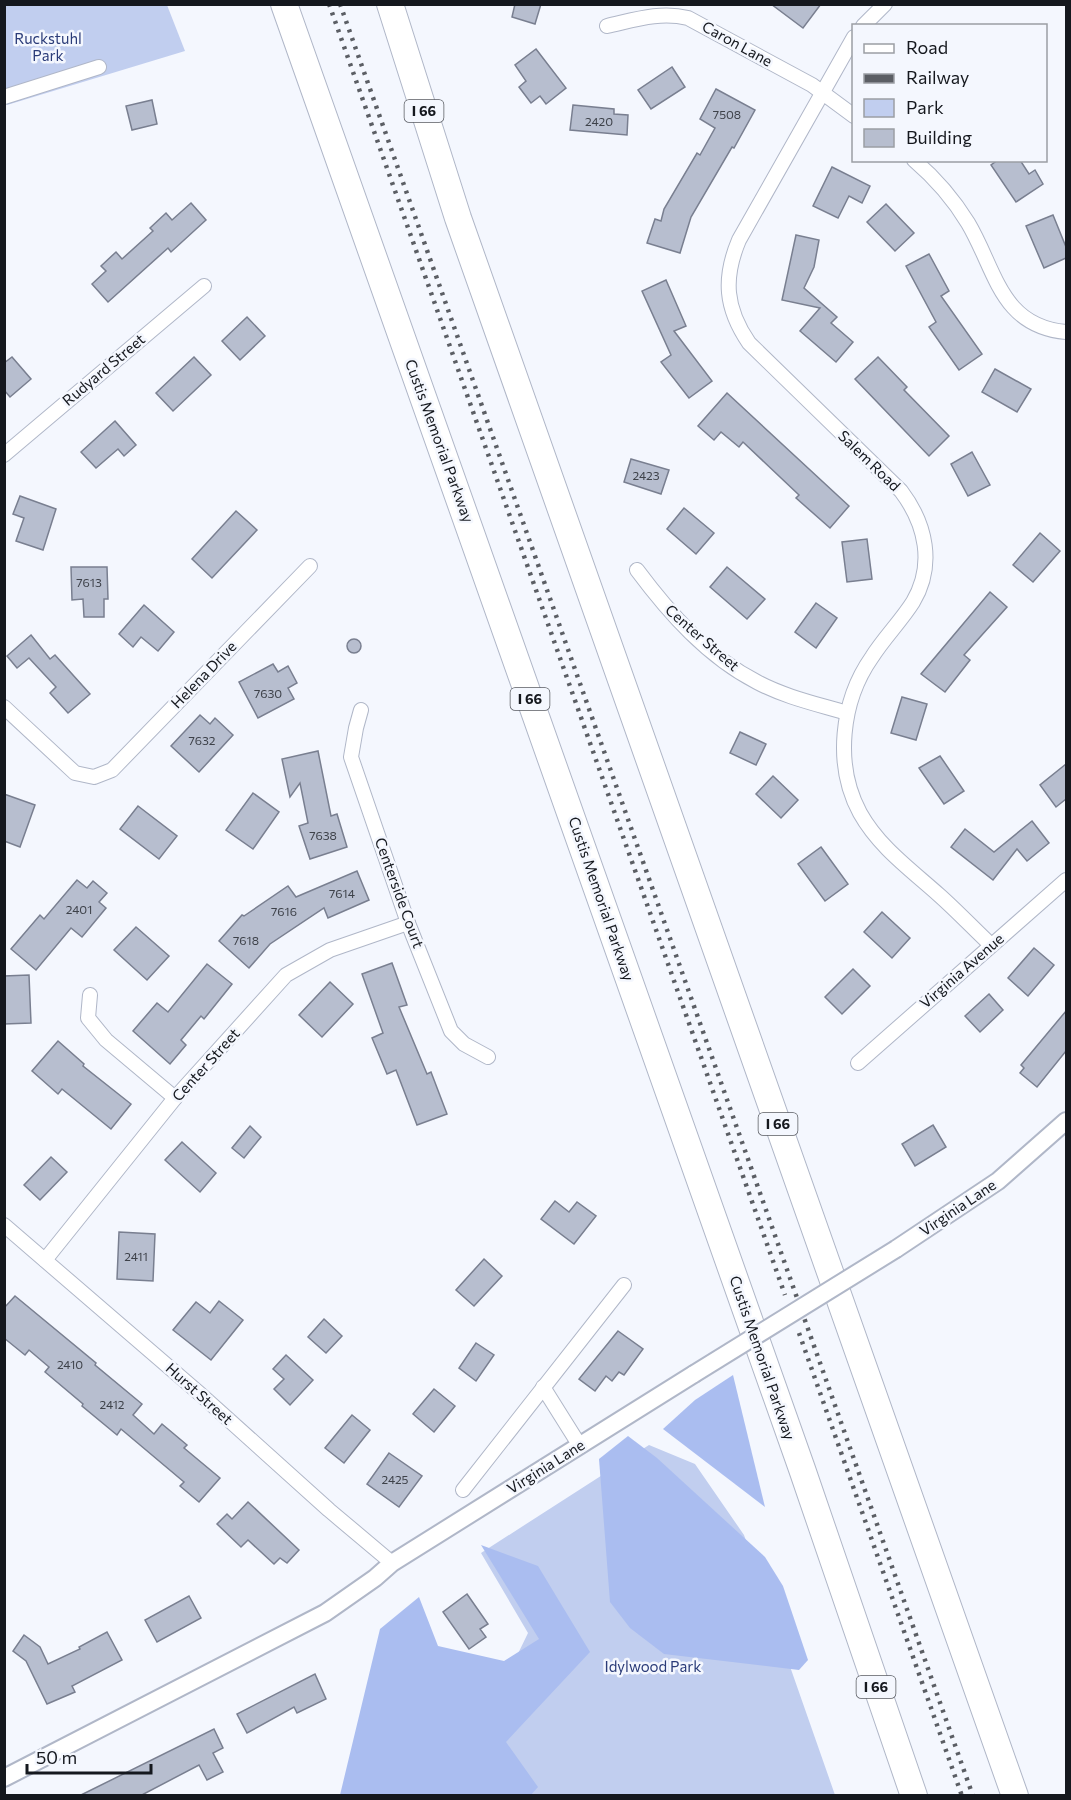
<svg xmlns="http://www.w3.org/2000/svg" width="1071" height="1800" font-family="Commissioner,sans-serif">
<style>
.green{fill:#c1ceef}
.forest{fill:#aabdf0}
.building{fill:#b7becf;stroke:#797f90;stroke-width:1.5}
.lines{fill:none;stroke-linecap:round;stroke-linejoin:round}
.minor-casing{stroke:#b0b7c8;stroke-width:16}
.tertiary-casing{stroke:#b0b7c8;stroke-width:20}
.motorway-casing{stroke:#b0b7c8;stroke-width:28}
.minor{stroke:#fff;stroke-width:14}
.tertiary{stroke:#fff;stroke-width:16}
.motorway{stroke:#fff;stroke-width:26}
.rail{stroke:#5b5e64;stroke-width:4.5;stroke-dasharray:3 6;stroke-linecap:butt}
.tertiary-bridge-casing{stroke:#b0b7c8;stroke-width:20;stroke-linecap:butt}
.tertiary-bridge{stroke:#fff;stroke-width:16}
.labels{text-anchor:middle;stroke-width:5;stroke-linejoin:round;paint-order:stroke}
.number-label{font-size:12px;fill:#3e424a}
.shield{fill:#f4f7fe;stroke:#585b61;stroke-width:1.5}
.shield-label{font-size:14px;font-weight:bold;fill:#15181e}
.park-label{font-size:15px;fill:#2a3b78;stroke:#f4f7fe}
.street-label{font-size:15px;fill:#15181e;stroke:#f4f7fe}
</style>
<rect width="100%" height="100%" fill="#f4f7fe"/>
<g class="green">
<path d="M5 5H167L185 51 7 105 5 96Z"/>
<path d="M649 1445 695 1464 744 1535 835 1795 347 1796 511 1668 528 1633 481 1553Z"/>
</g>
<g class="forest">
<path d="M733 1375 765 1507 663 1429 695 1400Z"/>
<path d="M628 1436 657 1458 765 1557 783 1586 808 1660 799 1670 664 1654 630 1628 610 1602 599 1459Z"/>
<path d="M481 1545 538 1566 590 1652 506 1742 538 1787 530 1796 340 1795 380 1629 419 1597 438 1646 504 1661 539 1639Z"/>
</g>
<g class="building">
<path d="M515 4H541L535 24 512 17Z"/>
<path d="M771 4H821L803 28Z"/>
<path d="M536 49 566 88 546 104 540 96 531 103 519 87 526 81 515 65Z"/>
<path d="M672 67 685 87 651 109 638 90Z"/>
<path d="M716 89 755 110 734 148 732 147 691 217 680 253 647 243 655 219 661 221 664 209 697 153 700 155 715 128 700 119Z"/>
<path d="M152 100 157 124 132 130 126 106Z"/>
<path d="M573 105 614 109V114L628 115 627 135 570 130Z"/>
<path d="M998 160H1020L1029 174 1035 170 1043 184 1016 202 991 165Z"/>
<path d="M832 167 870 186 862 203 849 196 838 218 813 206Z"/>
<path d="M191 203 206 220 171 252 168 248 108 302 92 284 106 271 101 266 116 252 122 259 153 231 150 228 166 213 172 220Z"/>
<path d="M886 204 914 233 895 251 867 222Z"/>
<path d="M1053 215 1066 247V258L1044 268 1026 226Z"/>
<path d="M796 235 819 240 814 267 804 288 837 317 831 323 853 342 836 362 800 331 820 308 782 300Z"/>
<path d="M929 254 949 291 941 296 982 354 959 370 929 327 936 322 906 266Z"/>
<path d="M666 280 686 326 674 331 712 381 689 398 661 362 671 355 642 291Z"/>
<path d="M247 317 265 336 240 360 222 341Z"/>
<path d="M12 357 31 379 10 397 4 390V363Z"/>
<path d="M194 357 211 375 173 411 156 393Z"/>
<path d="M878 357 907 387 904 390 949 436 929 456 855 379Z"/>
<path d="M995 369 1031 389 1017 412 982 392Z"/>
<path d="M727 393 849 506 830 528 796 498 799 495 743 442 739 447 721 432 714 440 698 426Z"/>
<path d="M115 421 136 445 124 456 118 449 96 468 81 452Z"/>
<path d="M972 452 990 485 968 496 951 464Z"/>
<path d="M631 459 669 470 661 494 624 482Z"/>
<path d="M20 496 56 509 43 550 16 541 24 518 13 514Z"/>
<path d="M684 508 714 533 696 554 667 529Z"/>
<path d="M236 511 257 530 212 578 192 559Z"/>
<path d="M1040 533 1060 551 1033 582 1013 565Z"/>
<path d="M867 539 872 579 847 582 842 542Z"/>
<path d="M71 567H107L108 599H104V617H84L83 599 72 600Z"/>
<path d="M727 567 765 599 747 619 710 587Z"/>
<path d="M990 592 1007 607 964 655 970 660 945 692 921 674Z"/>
<path d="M816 603 837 618 816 648 795 632Z"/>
<path d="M144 605 174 632 158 651 141 637 133 647 119 634Z"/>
<path d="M31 635 50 659 55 655 90 694 68 713 50 693 56 687 29 658 17 668 7 656Z"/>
<circle cx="354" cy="646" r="7"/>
<path d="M273 664 278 672 288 666 297 683 288 688 294 699 258 718 239 682Z"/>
<path d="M902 697 927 704 916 740 891 733Z"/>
<path d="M200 715 210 724 215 718 233 735 199 772 171 746Z"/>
<path d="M740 732 766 744 756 765 730 753Z"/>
<path d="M318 751 331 816 337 814 347 847 310 859 299 826 308 823 300 783 290 797 282 759Z"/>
<path d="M940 756 964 791 944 804 919 768Z"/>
<path d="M1066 764V799L1056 807 1040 785Z"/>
<path d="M773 776 798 800 781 818 756 794Z"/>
<path d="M253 793 279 812 253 849 226 830Z"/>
<path d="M4 794 35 805 20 847 4 841Z"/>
<path d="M138 806 177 836 159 859 120 829Z"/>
<path d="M1032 821 1049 843 1027 861 1017 849 993 880 951 847 965 829 994 852Z"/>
<path d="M821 847 848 884 825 901 798 864Z"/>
<path d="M357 871 369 900 328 918 324 908 270 944 249 968 219 941 242 915 244 916 288 886 296 897Z"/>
<path d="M77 880 87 888 93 881 107 893 99 902 106 908 82 937 71 928 36 970 11 949 40 915 44 919Z"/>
<path d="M882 912 910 938 892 958 864 932Z"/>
<path d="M136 927 169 956 147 980 114 950Z"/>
<path d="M1034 948 1054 965 1028 996 1008 978Z"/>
<path d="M392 963 407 1005 399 1007 427 1074 431 1072 447 1114 417 1125 396 1070 387 1074 372 1038 383 1033 362 974Z"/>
<path d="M207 964 232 984 204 1019 201 1016 181 1040 186 1045 170 1064 133 1031 157 1003 168 1012Z"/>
<path d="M853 969 870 986 842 1014 825 997Z"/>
<path d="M29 975 31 1023 4 1024V976Z"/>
<path d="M330 982 353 1004 322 1037 299 1015Z"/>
<path d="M989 994 1003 1010 980 1032 965 1016Z"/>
<path d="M1066 1011V1051L1037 1087 1020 1073 1024 1068 1021 1065Z"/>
<path d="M58 1041 84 1064 83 1066 131 1104 111 1129 62 1089 58 1094 32 1071Z"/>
<path d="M933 1125 946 1147 915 1166 902 1144Z"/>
<path d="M250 1126 261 1137 244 1158 232 1148Z"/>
<path d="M182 1142 216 1173 200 1192 165 1160Z"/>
<path d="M51 1157 67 1172 40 1200 24 1185Z"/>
<path d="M555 1201 569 1212 577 1202 596 1216 574 1244 541 1219Z"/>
<path d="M119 1232 155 1234 153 1281 117 1279Z"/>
<path d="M484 1259 502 1276 474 1306 456 1290Z"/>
<path d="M15 1296 96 1363 95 1365 142 1404 133 1415 154 1434 162 1424 187 1445 184 1448 220 1478 199 1502 180 1486 184 1482 121 1429 117 1435 82 1406 83 1404 45 1372 49 1367 29 1350 25 1355 4 1338V1308Z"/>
<path d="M219 1301 243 1320 211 1360 173 1330 196 1302 210 1313Z"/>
<path d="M324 1319 342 1336 326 1353 308 1337Z"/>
<path d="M618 1331 643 1349 624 1375 619 1372 612 1381 606 1376 595 1391 579 1379Z"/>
<path d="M476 1343 494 1355 476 1381 459 1368Z"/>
<path d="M286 1355 313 1380 290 1405 274 1389 284 1379 273 1369Z"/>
<path d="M434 1389 455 1406 434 1432 413 1414Z"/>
<path d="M352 1415 370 1430 344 1463 325 1448Z"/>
<path d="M389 1453 422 1476 399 1507 367 1484Z"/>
<path d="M248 1502 299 1550 287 1563 280 1558 274 1564 248 1540 241 1547 217 1524 227 1514 232 1519Z"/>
<path d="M467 1594 488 1624 480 1629 486 1637 469 1649 443 1612Z"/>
<path d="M189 1596 201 1618 157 1642 145 1620Z"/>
<path d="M107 1632 122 1660 72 1686 75 1692 47 1704 26 1661 13 1651 24 1635 40 1647 48 1664 80 1649 79 1647Z"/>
<path d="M315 1674 326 1699 297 1713 294 1707 247 1733 237 1714Z"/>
<path d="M214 1729 223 1748 213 1753 223 1772 207 1780 199 1765 140 1796H79Z"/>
</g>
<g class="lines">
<defs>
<g id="minor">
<path d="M607 26C634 20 660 11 688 18L812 85 854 116"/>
<path d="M863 26 885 4"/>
<path d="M854 37 739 240C723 278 725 308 749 343L901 491C926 524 935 565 913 602 901 621 884 638 872 657 841 701 834 765 860 813 879 847 910 869 939 895 957 911 974 929 991 945"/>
<path d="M4 97 99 67"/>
<path d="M914 160C935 178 954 200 968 223 996 270 1000 326 1066 332"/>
<path d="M4 455 204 286"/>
<path d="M637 570C669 613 708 657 757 682 785 697 817 704 847 713"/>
<path d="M4 707 75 773 94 777 112 770 310 566"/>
<path d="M361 710 356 728 351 757 408 923 451 1031 464 1044 488 1057"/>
<path d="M90 995 88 1018 106 1040 175 1098"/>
<path d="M858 1063 1066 880"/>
<path d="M4 1225 199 1393 329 1510 392 1563"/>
<path d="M45 1260 175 1098 286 975 330 950 408 923"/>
<path d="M543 1387 580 1446"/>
<path d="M463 1490 624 1285"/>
</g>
<g id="tertiary">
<path d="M896 1249 998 1181 1066 1121"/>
<path d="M4 1778 325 1613 375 1578 392 1563 694 1374"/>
</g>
<g id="motorway">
<path d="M284 4 802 1469 914 1796"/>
<path d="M390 4 458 218 1015 1796"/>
</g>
</defs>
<use href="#minor" class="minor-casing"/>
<use href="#tertiary" class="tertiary-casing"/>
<use href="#motorway" class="motorway-casing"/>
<use href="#minor" class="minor"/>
<use href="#tertiary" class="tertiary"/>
<use href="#motorway" class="motorway"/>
<g class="rail">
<path d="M329 4 785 1295"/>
<path d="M340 4 973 1796"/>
<path d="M799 1333 962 1796"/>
</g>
<defs>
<path id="tertiary-bridge" d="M694 1374 896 1249"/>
</defs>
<use href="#tertiary-bridge" class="tertiary-bridge-casing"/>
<use href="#tertiary-bridge" class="tertiary-bridge"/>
</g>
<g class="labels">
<g class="number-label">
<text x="727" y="119">7508</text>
<text x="599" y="126">2420</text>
<text x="646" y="480">2423</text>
<text x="89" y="587">7613</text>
<text x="268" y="698">7630</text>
<text x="202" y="745">7632</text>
<text x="323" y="840">7638</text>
<text x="342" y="898">7614</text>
<text x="79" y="914">2401</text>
<text x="284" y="916">7616</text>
<text x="246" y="945">7618</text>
<text x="136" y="1261">2411</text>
<text x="70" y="1369">2410</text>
<text x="112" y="1409">2412</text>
<text x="395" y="1484">2425</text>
</g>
<g class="shield">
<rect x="404.5" y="100" width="39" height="22" rx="4.5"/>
<rect x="510.5" y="688" width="39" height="22" rx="4.5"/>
<rect x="758.5" y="1113" width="39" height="22" rx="4.5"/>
<rect x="856.5" y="1676" width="39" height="22" rx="4.5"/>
</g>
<g class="shield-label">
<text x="424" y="116">I 66</text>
<text x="530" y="704">I 66</text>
<text x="778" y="1129">I 66</text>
<text x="876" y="1692">I 66</text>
</g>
<g class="park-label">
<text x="48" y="44">Ruckstuhl<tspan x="48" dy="17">Park</tspan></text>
<text x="653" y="1672">Idylwood Park</text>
</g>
<g class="street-label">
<text transform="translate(737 44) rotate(29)" y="5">Caron Lane</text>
<text transform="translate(104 370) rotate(-40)" y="5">Rudyard Street</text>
<text transform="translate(439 441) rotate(70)" y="5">Custis Memorial Parkway</text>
<text transform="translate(869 461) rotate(44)" y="5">Salem Road</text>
<text transform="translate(702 638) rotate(41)" y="5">Center Street</text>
<text transform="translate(204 675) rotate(-46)" y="5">Helena Drive</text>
<text transform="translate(399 893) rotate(70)" y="5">Centerside Court</text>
<text transform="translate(601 899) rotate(71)" y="5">Custis Memorial Parkway</text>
<text transform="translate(962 971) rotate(-41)" y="5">Virginia Avenue</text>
<text transform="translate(206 1065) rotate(-48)" y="5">Center Street</text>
<text transform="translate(958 1208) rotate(-34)" y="5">Virginia Lane</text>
<text transform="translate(762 1358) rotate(71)" y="5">Custis Memorial Parkway</text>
<text transform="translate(199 1394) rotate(42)" y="5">Hurst Street</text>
<text transform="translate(546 1467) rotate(-32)" y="5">Virginia Lane</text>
</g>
</g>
<rect width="1071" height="1800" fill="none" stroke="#15181e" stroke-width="12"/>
<rect x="852" y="24" width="195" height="138" fill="#f4f7fe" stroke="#9b9ea4" stroke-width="1.5"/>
<rect x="864" y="44" width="30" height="9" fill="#ffffff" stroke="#9b9ea4" stroke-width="1.5"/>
<text x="906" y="54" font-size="18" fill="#15181e">Road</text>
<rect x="864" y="74" width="30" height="9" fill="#5b5e64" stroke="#9b9ea4" stroke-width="1.5"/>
<text x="906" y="84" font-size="18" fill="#15181e">Railway</text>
<rect x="864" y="99" width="30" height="18" fill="#c1ceef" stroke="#9b9ea4" stroke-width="1.5"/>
<text x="906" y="114" font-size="18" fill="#15181e">Park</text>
<rect x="864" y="129" width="30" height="18" fill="#b7becf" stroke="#9b9ea4" stroke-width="1.5"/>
<text x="906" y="144" font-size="18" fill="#15181e">Building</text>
<path d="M27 1764v9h124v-9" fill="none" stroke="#15181e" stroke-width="3"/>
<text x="36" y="1764" font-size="18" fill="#15181e" stroke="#f4f7fe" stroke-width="4.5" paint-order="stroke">50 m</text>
</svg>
